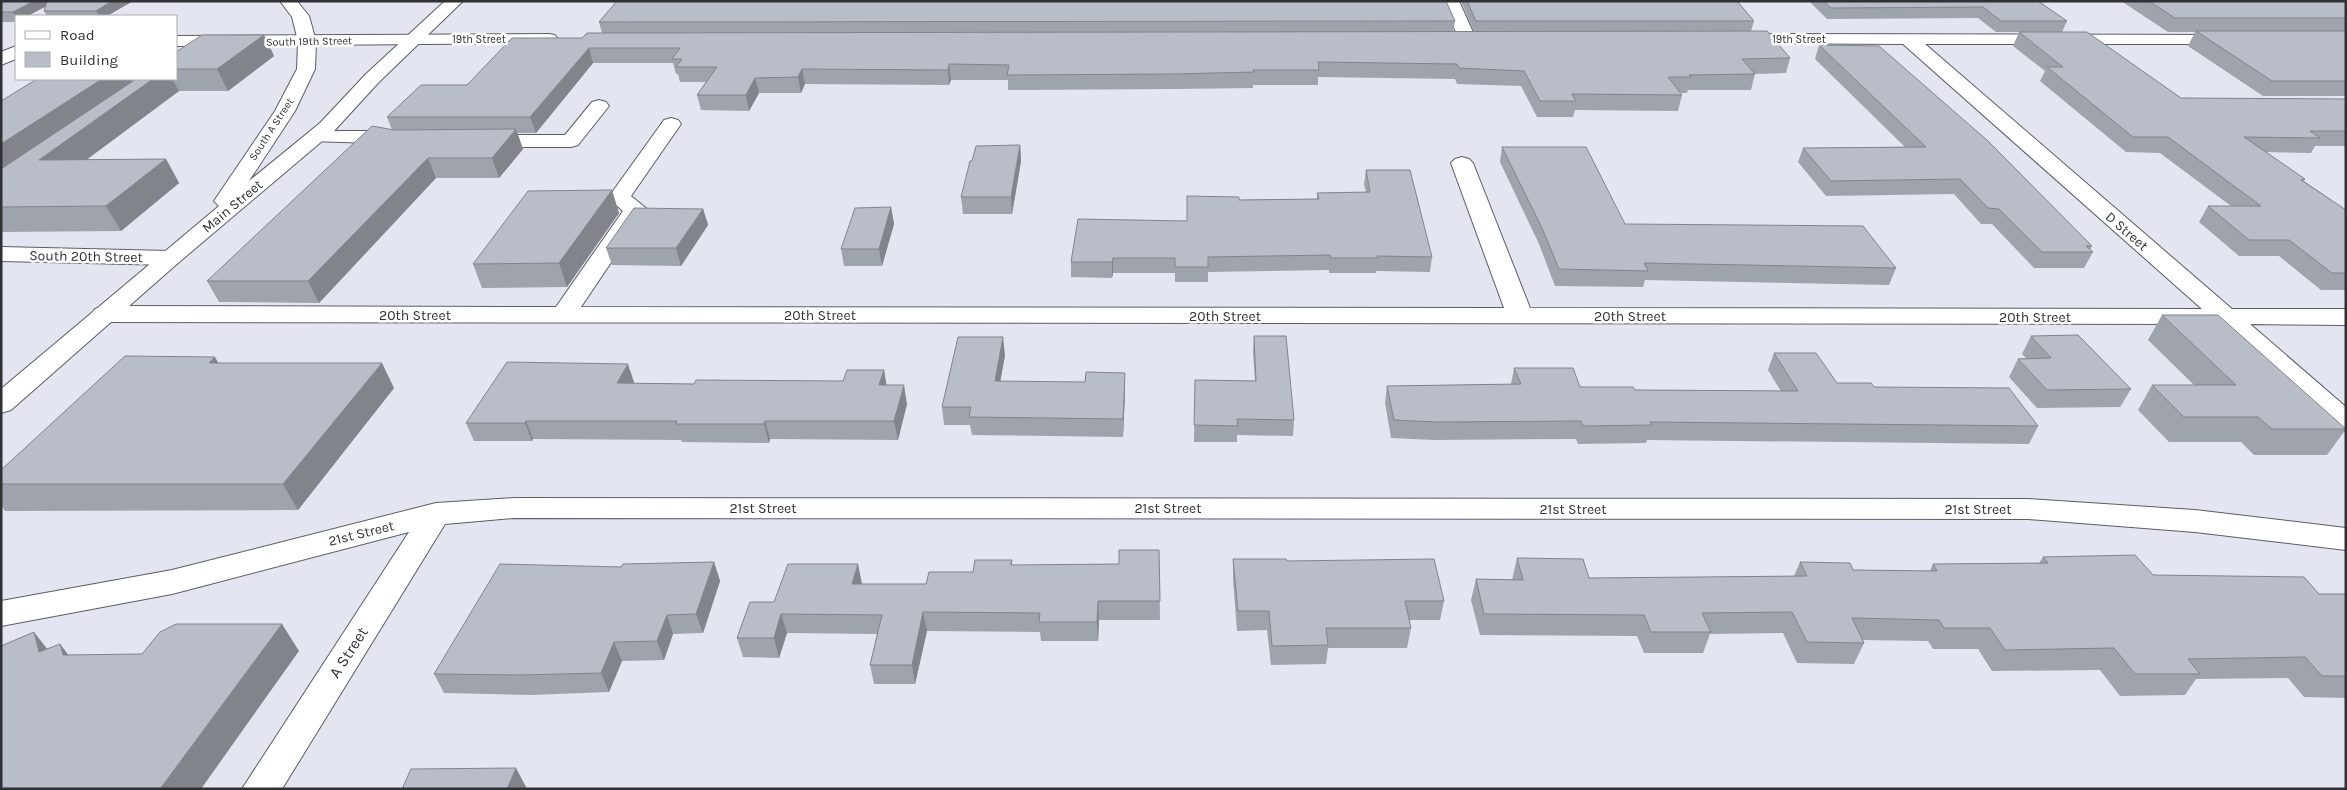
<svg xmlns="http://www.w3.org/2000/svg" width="2347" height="790" font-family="Karla,sans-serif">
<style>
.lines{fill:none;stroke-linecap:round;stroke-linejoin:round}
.minor-casing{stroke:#5a5d66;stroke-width:2}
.major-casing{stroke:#5a5d66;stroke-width:2}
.minor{fill:#fff;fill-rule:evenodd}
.major{fill:#fff;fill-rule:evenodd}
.wall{fill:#9fa3ab}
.shaded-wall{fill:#82848b}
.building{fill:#b9bdc7;stroke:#82848b}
.labels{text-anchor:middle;stroke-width:5;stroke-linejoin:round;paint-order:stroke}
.far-street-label{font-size:11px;fill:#303135;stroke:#fff}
.street-label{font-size:14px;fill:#303135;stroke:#fff}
.near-street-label{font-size:16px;fill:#303135;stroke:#fff}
</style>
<rect width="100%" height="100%" fill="#e3e6f1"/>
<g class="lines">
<defs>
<g id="minor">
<path d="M1442 1H1459L1476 39 1473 43H1461Z"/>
<path d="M549 34 555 35 558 39 555 43 176 46V36Z"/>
<path d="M1737 34 2235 35 2238 39 2235 43 2229 44H1925L2232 309H2346V325L2250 324 2346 407V431L2336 428 2219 324 104 322 95 319 91 314 95 309 104 306 556 307 623 211 608 198 664 120 671 118 678 120 681 124 631 196 647 209 581 307 1504 308 1451 163 1455 159 1462 157 1469 159 1473 163 1530 308 2202 309 1903 44 1731 43 1728 39 1731 35Z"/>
<path d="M16 46V59L1 65V52Z"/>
<path d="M599 100 606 102 609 106 578 145 571 147H482L475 145 472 141 475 137 482 135H565L592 102Z"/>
<path d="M316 131H373L406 137 409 141 406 145 399 147 373 143 309 141 306 137 309 133Z"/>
<path d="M1 247 170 251 178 253 182 258 178 263 170 265 1 261Z"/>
<path d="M514 498 2028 499 2195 510 2346 528V550L2195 532 2028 519 514 518 445 524 282 789H242L409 532 172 594 1 626V601L172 570 436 503Z"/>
</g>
<path id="major" d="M280 1H297L309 16 316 41 315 69 295 111 249 181 320 123 366 74 445 1H463L379 82 334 131 178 263 11 410 1 413V389L219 206 214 201 275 111 297 69 298 41 292 17Z"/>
</defs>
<use href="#minor" class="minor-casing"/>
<use href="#major" class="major-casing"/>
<use href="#minor" class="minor"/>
<use href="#major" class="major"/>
</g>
<g class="wall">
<path d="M1 1H133L107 16H47L44 11 45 7 16 16V22H1Z"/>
<path d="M1461 1H1737L1754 21 1751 31 1790 58 1786 73 1755 74 1751 90H1688L1687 93H1680L1682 95 1678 111 1575 110 1573 117H1537L1521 86 1457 84 1455 79 1318 77V85H1253V88L1174 89 1008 90V80H951L949 85 805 84 801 93H759L749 111 701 110 697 95 706 82H680L678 74H676L673 63H593L536 133H517L523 149 499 178H436L319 303 219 302 207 281 392 130 387 117 582 38 602 33 599 22 1455 21 1453 32H1474Z"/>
<path d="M1809 1H2038L2067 21 2062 32 2181 98 2346 99V146H2315L2311 153 2266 152 2305 179 2304 181 2346 210V290H2321L2279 256H2239L2199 222 2208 206H2231L2160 153 2126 152 2040 81 2045 71 2013 46 2019 32H1996L1978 18 1827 19Z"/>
<path d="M2121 1H2346V96H2263L2188 46 2195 32H2168Z"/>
<path d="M264 35 274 56 228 91H179L87 159H166L179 183 121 231 1 232V101L131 79 132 81 136 79H176V52Z"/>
<path d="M1819 45 2092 246 2090 250 2093 252 2084 268H2034L1992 224H1981L1954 194 1826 196 1798 162 1803 148 1905 147 1815 59Z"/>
<path d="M1020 145 1021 161 1012 214H963L961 197 972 161Z"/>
<path d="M1502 147 1625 224 1896 268 1889 285 1645 280 1643 287 1555 286 1539 244 1500 162Z"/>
<path d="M1366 170 1432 257 1430 272 1376 271V273H1329V270L1208 272V282H1175V273H1113L1112 278 1071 277V262L1187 221 1239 200 1317 199V193L1366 192 1364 184Z"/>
<path d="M891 207 894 224 882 266H844L841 249Z"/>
<path d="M703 209 708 225 681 266 612 265 606 248Z"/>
<path d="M619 213 567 287 482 288 473 264Z"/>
<path d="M2162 315 2346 429 2327 455H2254L2241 442H2169L2138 410 2152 385H2194L2148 340Z"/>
<path d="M1254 336 1294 420 1293 436 1237 435V442H1194L1195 380 1255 381 1253 352Z"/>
<path d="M2031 336 2131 389 2120 407 2037 408 2009 377 2018 359 2026 358 2022 354Z"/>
<path d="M1774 353 1837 383 1874 387 2038 426 2029 444 1647 440 1646 443 1578 444 1576 439 1434 440 1391 438 1385 403 1387 386 1511 384 1514 368 1580 387 1635 390 1781 391 1768 370Z"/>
<path d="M1005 355 1000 381 1125 391 1123 437 972 435 970 425H944L942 407Z"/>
<path d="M884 370 886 385 907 404 898 440 770 439 769 443 682 442 681 440 533 439 532 441H474L466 423 634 382 633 383 694 384 843 381Z"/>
<path d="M394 388 298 510 5 511 1 505V470Z"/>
<path d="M1159 550 1160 620H1099L1098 641H1041L1040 632 927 631 915 684H874L870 665 877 634 787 633 779 658 743 657 737 638 774 602 862 584H926L973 572 1012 560V565L1119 564Z"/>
<path d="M2043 557 2153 575 2319 594H2346V698L2304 697 2288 678 2196 679 2185 695 2120 696 2100 670 1992 671 1978 649H1933L1928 641 1863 640 1864 643 1854 664 1797 663 1783 633 1710 634 1703 653H1644L1637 636 1480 635 1471 600 1476 579 1512 580 1517 558 1589 578 1794 576 1800 562 1853 570 1930 571 1933 564 2039 563Z"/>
<path d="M1233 559 1287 561 1444 601 1440 620H1409L1411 628 1407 648H1328L1326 664 1271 665 1267 630 1237 631 1233 579Z"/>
<path d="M714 562 720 581 703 633 673 634 664 660 622 661 609 692 531 695 444 693 434 674 621 567Z"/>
</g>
<g class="shaded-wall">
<path d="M34 1 54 2 28 16H16V18L13 12Z"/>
<path d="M112 1H133L107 16H99L96 11Z"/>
<path d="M264 35 274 56 228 91 217 69Z"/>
<path d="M589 48 593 63 536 133 530 117Z"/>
<path d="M949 64 951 80 949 85 948 70Z"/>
<path d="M802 69 805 84 801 93 798 77Z"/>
<path d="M755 78 759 93 749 111 746 95Z"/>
<path d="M102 79H131L136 87 1 179V144Z"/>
<path d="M153 79H172L179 91 54 184 39 160Z"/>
<path d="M516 129 523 149 499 178 492 158Z"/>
<path d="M1020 145 1021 161 1012 214 1011 197Z"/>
<path d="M428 158 436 178 319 303 308 281Z"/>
<path d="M166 159 179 183 121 231 106 206Z"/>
<path d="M612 190 619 213 567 287 559 263Z"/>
<path d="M891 207 894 224 882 266 879 249Z"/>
<path d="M703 209 708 225 681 266 676 248Z"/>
<path d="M1113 258V273L1112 278V262Z"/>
<path d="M1003 337 1005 355 997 400 995 381Z"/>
<path d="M215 357 229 382 209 363Z"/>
<path d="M382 363 394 388 298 510 283 484Z"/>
<path d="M628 364 634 382 623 401 617 383Z"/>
<path d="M884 370 887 388 879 385Z"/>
<path d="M1125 373V391L1123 437V419Z"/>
<path d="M904 385 907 404 898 440 894 421Z"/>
<path d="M526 421 533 439 532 441 525 423Z"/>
<path d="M765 421 770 439 769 443 764 424Z"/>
<path d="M714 562 720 581 703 633 696 614Z"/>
<path d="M858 564 862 584H852Z"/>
<path d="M1098 601 1099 620 1098 641 1097 622Z"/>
<path d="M923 612 927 631 915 684 912 665Z"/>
<path d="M781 614 787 633 779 658 774 638Z"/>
<path d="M667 615 673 634 664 660 657 641Z"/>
<path d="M282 624 299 651 201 789H160Z"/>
<path d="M34 632 55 659 39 652Z"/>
<path d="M614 642 622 661 609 692 601 673Z"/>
<path d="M60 644 81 671 63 655Z"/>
<path d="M516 768 526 787V789H507Z"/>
</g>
<g class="building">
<path d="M1 1H34L13 12H1Z"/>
<path d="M47 1H112L96 11H44Z"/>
<path d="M617 1H1446L1455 21 599 22Z"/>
<path d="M1467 1H1737L1754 21H1476Z"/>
<path d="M1824 1H2038L2067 21H2001L1983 7 1831 8Z"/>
<path d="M2149 1H2346V18H2175Z"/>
<path d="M1767 31 1790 58 1742 59 1755 74 1689 75 1691 77H1668L1682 95 1572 94 1576 101H1540L1524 71 1459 68 1457 64 1318 62 1319 70H1253L1254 72 1174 74 1007 75 1009 65 949 64 948 70 802 69 798 77 755 78 746 95H697L717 67H676L682 59H672L680 48H589L530 117H387L421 85H467L512 38H582L587 33Z"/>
<path d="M2196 31H2346V81H2272Z"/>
<path d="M2019 32H2087L2181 98 2346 99V131H2310L2320 138 2244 137 2305 179 2301 180 2346 210V273H2332L2289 240H2249L2208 206H2261L2168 137H2133L2047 67H2063Z"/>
<path d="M202 35H264L217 69H176V52Z"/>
<path d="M1819 45 1879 46 1988 141 2092 246H2086L2093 252H2042L1999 209 1988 208 1960 179 1831 181 1803 148 1926 147Z"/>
<path d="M37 79H102L1 144V101Z"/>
<path d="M136 79H153L39 160 166 159 106 206 1 207V169Z"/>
<path d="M372 126 394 130 516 129 492 158H428L308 281H207Z"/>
<path d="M1020 145 1011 197H961L970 161H972L976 146Z"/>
<path d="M1502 147H1586L1625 224 1863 226 1896 268 1644 263 1648 271 1559 269 1542 228Z"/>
<path d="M1366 170H1410L1432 257 1377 256 1378 258H1331L1330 255 1208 257V267H1175V258H1113L1112 262H1071L1078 219 1187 221V196L1239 197V200L1319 199 1317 193 1370 192Z"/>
<path d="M612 190 559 263 473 264 528 191Z"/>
<path d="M891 207 879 249H841L855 208Z"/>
<path d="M634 208 703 209 676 248H606Z"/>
<path d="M2162 315H2218L2346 429H2272L2258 417H2184L2152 385H2236Z"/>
<path d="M2078 335 2131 389 2047 390 2018 359 2051 358 2031 336Z"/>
<path d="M1254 336H1286L1294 420 1237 419 1238 426 1194 425 1195 380 1256 381Z"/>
<path d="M958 337H1003L995 381 1085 382 1086 372 1125 373 1123 419 969 417 971 407H942Z"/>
<path d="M1774 353H1816L1837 383H1871L1874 387 2009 388 2038 426 1650 422 1652 425 1583 426 1581 421 1436 422 1394 420 1387 386 1521 384 1514 368H1573L1580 387H1633L1635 390 1798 391Z"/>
<path d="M125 356 215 357 209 363H382L283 484H1V470Z"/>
<path d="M507 362 628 364 617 383 694 384 696 380 843 381 847 370H884L879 385H904L894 421H765L764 424H676L677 421H526L525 423H466Z"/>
<path d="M1119 550H1159L1160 601H1098L1097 622H1039L1040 613 923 612 912 665H870L882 615 781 614 774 638H737L750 602H774L788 564H858L852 584H926L929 572H973L975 560H1012L1011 565 1119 564Z"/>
<path d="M2135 555 2153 575 2304 577 2319 594H2346V676H2322L2305 657 2188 659 2200 674H2135L2114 648 2005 650 1990 628H1944L1939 620 1852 618 1864 643 1807 642 1792 612 1702 613 1711 632H1651L1644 615 1484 614 1476 579 1523 580 1517 558 1583 559 1589 578 1807 576 1800 562 1850 563 1853 570 1937 571 1933 564 2048 563 2043 557Z"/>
<path d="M1233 559H1286L1287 561 1434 559 1444 601H1405L1411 628H1326L1328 645 1272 646 1269 611H1238Z"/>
<path d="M714 562 696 614 667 615 657 641 614 642 601 673 521 675 434 674 500 564 621 567 623 564Z"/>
<path d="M176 624H282L160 789H1V646L34 632 39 652 60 644 63 655 142 654 160 632Z"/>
<path d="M516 768 507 789H402L411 769Z"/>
</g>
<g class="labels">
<g class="far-street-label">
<text x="479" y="43">19th Street</text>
<text x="1799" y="43">19th Street</text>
<text transform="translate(309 41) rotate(-1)" y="4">South 19th Street</text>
<text transform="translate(271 129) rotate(-57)" y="4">South A Street</text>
</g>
<g class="street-label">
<text transform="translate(232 206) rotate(-40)" y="5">Main Street</text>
<text transform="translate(2127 231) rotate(41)" y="5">D Street</text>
<text transform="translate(86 256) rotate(1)" y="5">South 20th Street</text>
<text x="415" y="320">20th Street</text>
<text x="820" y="320">20th Street</text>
<text x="1225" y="321">20th Street</text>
<text x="1630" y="321">20th Street</text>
<text x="2035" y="322">20th Street</text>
<text x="763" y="513">21st Street</text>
<text x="1168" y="513">21st Street</text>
<text x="1573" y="514">21st Street</text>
<text x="1978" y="514">21st Street</text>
<text transform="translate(361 533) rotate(-14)" y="5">21st Street</text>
</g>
<g class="near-street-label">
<text transform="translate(348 652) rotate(-57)" y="6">A Street</text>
</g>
</g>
<rect width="2347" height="790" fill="none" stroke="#303135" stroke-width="5"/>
<rect x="15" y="15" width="162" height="65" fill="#ffffff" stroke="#acadae"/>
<rect x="25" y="31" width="25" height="8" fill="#ffffff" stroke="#acadae"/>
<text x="60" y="40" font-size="15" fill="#303135">Road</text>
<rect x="25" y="52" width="25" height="15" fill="#b9bdc7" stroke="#acadae"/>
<text x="60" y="65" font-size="15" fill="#303135">Building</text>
</svg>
